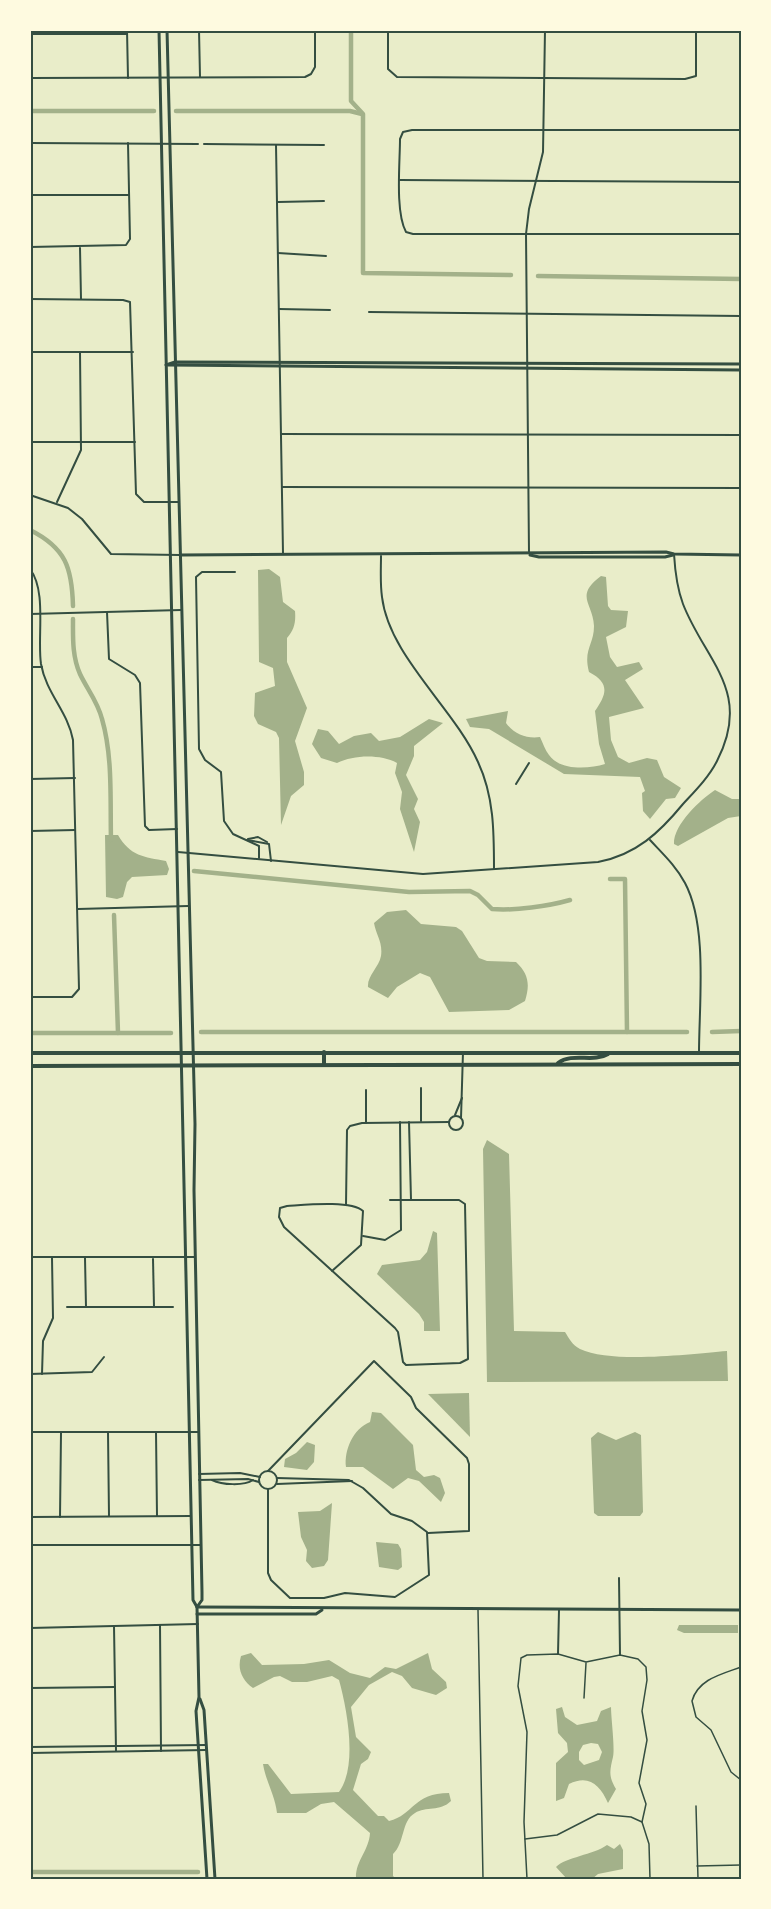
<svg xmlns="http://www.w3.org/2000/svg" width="771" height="1909" font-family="Merriweather,serif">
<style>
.water{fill:#a3b18a;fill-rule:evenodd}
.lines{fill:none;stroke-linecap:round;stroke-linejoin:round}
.canal{stroke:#a3b18a;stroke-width:4.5}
.service{stroke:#344e41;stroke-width:1.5}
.minor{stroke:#344e41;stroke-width:2}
.tertiary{stroke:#344e41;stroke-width:3}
.primary{stroke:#344e41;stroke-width:4}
.neatline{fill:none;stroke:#344e41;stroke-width:2}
</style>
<rect width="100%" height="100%" fill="#e9edc9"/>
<g class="water">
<path d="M269 569 280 577 283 602 295 611C296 623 294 630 287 638V662L307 708 295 741 304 772V785L291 796 281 825 279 738 276 732 258 724 254 716 255 693 275 686 273 668 259 662 258 570Z"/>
<path d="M601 576 606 577 608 606 611 610 628 611 626 627 606 637 610 657 617 667 639 662 643 669 625 680 644 708 609 717 611 740 618 757 629 763 647 758 657 760 664 777 681 788 675 798 666 799 650 819 643 811 642 793 645 791 640 777 564 774 489 729 470 727 466 719 508 711 506 723C514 734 527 739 540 737 543 743 545 750 549 755 560 771 589 769 605 764L599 744 595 711C607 694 610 683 589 672 583 649 594 645 594 626 593 603 574 596 601 576Z"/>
<path d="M429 719 443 723 414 746V756L406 775 418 799 414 809 420 822 414 852 400 809 402 792 395 773 397 763C380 754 354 755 337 763L321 758 312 744 318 729 328 731 339 744 354 736 371 733 379 741 400 737Z"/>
<path d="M715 790 732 799H741V816L728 818 678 846 674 844C673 825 701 799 715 790Z"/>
<path d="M105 835H118C130 856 144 857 166 861L169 869 167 875 132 877 127 882 123 897 117 899 106 897Z"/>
<path d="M406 910 421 924 456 927 462 931 479 958 487 961 516 962C529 974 530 985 525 1001L509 1010 449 1012 430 977 420 973 397 987 388 998 368 987C367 976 379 967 381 956 383 942 376 935 374 923L387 912Z"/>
<path d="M487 1140 509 1154 514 1331 565 1332C569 1338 572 1345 580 1349 611 1364 691 1354 727 1351L728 1381 487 1382 483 1149Z"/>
<path d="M433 1231 437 1233 440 1331H424V1322L419 1314 377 1274 382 1265 420 1260 427 1252Z"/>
<path d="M469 1393 470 1437 428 1394Z"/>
<path d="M372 1412 381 1413 413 1445 416 1470 424 1477 434 1475 440 1478 445 1493 441 1502 419 1481 408 1478 393 1489 363 1467H346C344 1450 353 1429 370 1422Z"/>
<path d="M598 1432 616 1440 635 1432 641 1435 643 1512 640 1516H598L594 1513 591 1438Z"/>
<path d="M307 1442 315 1445 314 1462 307 1470 284 1467 285 1459 296 1453Z"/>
<path d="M332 1503 328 1560 324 1566 312 1568 306 1561 307 1550 301 1537 298 1512 320 1511Z"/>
<path d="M376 1542 398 1544 401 1549 402 1567 398 1570 379 1567Z"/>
<path d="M679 1625H738V1633H684L677 1630Z"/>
<path d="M251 1653 262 1665 304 1664 329 1660 350 1673 370 1678 385 1667 396 1669 428 1653 432 1669 446 1682 447 1688 436 1695 412 1688 402 1676 392 1672 369 1685 351 1707 356 1737 371 1752 368 1759 361 1764 353 1790 378 1816H384L389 1821C414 1815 413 1793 449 1793L451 1801C440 1812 426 1806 415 1813 401 1821 405 1843 393 1854V1876L396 1879H356C355 1861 369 1851 370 1833L334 1802 321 1804 306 1813H277C275 1795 266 1782 263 1764H268L291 1794 339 1792C358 1766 347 1709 339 1680L332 1676 307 1682H292L280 1676 274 1677 253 1688C242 1680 237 1669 241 1656Z"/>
<path d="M562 1707 565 1717 577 1725 597 1721 601 1711 611 1707C611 1718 615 1748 613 1757 610 1770 608 1776 616 1789L608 1803C600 1785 589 1774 569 1784L564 1798 556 1801V1763L568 1752 567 1743 558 1733 556 1709ZM591 1743 598 1744 602 1752 599 1760 584 1765 579 1760V1752L583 1745Z"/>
<path d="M620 1844 623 1850V1869L598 1874 592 1879H567L556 1867C566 1857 593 1855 607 1845L614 1849Z"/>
</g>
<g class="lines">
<g class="canal">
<path d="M351 30V101L363 114V273L511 275"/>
<path d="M30 111H154"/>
<path d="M176 111H350L362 114"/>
<path d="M538 276 741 279"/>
<path d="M30 530C66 548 72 568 73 606"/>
<path d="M73 619C73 637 72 656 80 674 87 689 98 702 102 719 113 757 110 800 111 840"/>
<path d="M194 871 409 892 470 891 478 895 492 909C514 911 549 906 570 900"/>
<path d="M610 879H625L627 1032"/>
<path d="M114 915 118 1033"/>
<path d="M201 1032H687"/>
<path d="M712 1032 741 1031"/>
<path d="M30 1033H171"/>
<path d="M30 1872H198"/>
</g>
<g class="service">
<path d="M478 1610 483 1879"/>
<path d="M741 1667C722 1674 698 1679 692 1701L696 1717 711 1730 731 1772 741 1780"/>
<path d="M584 1698 586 1663"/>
<path d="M696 1806 698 1879"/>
<path d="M525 1839 557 1835 598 1814 631 1817 642 1822"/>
<path d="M697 1866 741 1865"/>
<path d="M527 1879 524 1822 527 1732 518 1686 521 1658 527 1655 558 1654 586 1662 620 1655 638 1659 646 1667 647 1680 642 1711 647 1740 639 1783 646 1804 642 1822 649 1844 650 1879"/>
</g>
<g class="minor">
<path d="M127 30 128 78"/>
<path d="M199 30 200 77"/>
<path d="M388 30V69L397 77 685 79 696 76V30"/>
<path d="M30 34H127"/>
<path d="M30 78 305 77 311 74 315 67V30"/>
<path d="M741 130H412L403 132 400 139C400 163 395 212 406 232L413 234H741"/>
<path d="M30 143 198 144"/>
<path d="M204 144 324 145"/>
<path d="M276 145 283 553"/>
<path d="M400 180 741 182"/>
<path d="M30 195H129"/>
<path d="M278 202 324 201"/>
<path d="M30 247 126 245 130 239 128 143"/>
<path d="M80 248 81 299"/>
<path d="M278 253 326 256"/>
<path d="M30 299 123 300 130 302 136 494 144 502H179"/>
<path d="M279 309 330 310"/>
<path d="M369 312 741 316"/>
<path d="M30 352H133"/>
<path d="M281 434 741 435"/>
<path d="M30 442H135"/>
<path d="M282 487 741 488"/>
<path d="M30 495 68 508 82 519 111 554 180 555"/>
<path d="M57 502 81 450 80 352"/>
<path d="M529 553 526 234 529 209 543 152 545 30"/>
<path d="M381 556C381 569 380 583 382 597 389 656 454 708 478 762 494 796 494 832 494 869"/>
<path d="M30 569C47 591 37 637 41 664 46 693 68 712 73 740L79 989 72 997H30"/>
<path d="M235 572H202L196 577 199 749 205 760 221 772 224 821 233 834 259 846V858"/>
<path d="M107 612 109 659 135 675 140 683 145 826 149 830 177 829"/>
<path d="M30 614 181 610"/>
<path d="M30 667H42"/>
<path d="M30 779 75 778"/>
<path d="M516 784 529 763"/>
<path d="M30 831 75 830"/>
<path d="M248 839 258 837 267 842"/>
<path d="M247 840 269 844 271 861"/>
<path d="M650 840C663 854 676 866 685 883 708 926 699 1004 699 1053"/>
<path d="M178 852 423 874 598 862C636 855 660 832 683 804 695 791 709 777 717 761 753 691 705 661 683 604 677 588 675 571 674 554"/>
<path d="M78 909 188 906"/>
<path d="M421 1088V1121"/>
<path d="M455 1115 462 1098"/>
<circle cx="456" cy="1123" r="7"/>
<path d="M461 1118 463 1052"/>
<path d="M409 1122 411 1200"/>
<path d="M366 1123V1090"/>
<path d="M346 1205 347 1130 350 1126 362 1123 449 1122"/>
<path d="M363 1236 385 1240 401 1230 400 1122"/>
<path d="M30 1257H195"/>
<path d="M85 1258 86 1307"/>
<path d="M153 1259 154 1307"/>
<path d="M332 1271 361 1245 363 1211C351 1200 304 1205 287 1206L280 1208 279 1217 284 1227 395 1328 398 1332 403 1362 406 1365 460 1363 468 1359 465 1204 459 1200H390"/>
<path d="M67 1307H173"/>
<path d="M30 1374 92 1372 104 1357"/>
<path d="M42 1374 43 1341 53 1318 52 1258"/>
<path d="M30 1432H198"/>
<path d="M108 1432 109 1516"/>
<path d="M156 1432 157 1516"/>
<circle cx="268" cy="1480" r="9"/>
<path d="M268 1471 374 1361 411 1397 416 1408 467 1458 469 1464V1531L428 1533"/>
<path d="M199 1474 240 1473 260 1477"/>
<path d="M199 1480 248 1479 259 1482"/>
<path d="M212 1480C222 1485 244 1486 253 1480"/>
<path d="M277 1484 352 1481"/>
<path d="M268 1489V1573L271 1580 290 1598H324L345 1593 395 1597 429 1575 427 1532 412 1521 391 1514 363 1488 349 1480 277 1478"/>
<path d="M30 1517 191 1516"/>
<path d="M60 1517 61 1433"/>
<path d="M30 1545H201"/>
<path d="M619 1578 620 1655"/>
<path d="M160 1625 161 1751"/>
<path d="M114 1626 116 1751"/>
<path d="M30 1628 198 1624"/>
<path d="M558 1654 559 1610"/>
<path d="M30 1688 115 1687"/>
<path d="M30 1747 206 1745"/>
<path d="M30 1753 206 1750"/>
</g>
<g class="tertiary">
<path d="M159 30 193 1600 197 1607"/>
<path d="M167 30 195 1124 194 1190 202 1592V1600L197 1607 199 1697 196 1711 207 1879"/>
<path d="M166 365 175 362 741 364"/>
<path d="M168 365 741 370"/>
<path d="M180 555 666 552 674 554 741 555"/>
<path d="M530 555 539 557H665L673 555"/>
<path d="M197 1607 741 1610"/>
<path d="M197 1614H316L322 1610"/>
<path d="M200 1699 204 1710 215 1879"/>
</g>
<g class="primary">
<path d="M324 1052V1065"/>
<path d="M30 1053H741"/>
<path d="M558 1063C573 1052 593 1063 608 1054"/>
<path d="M30 1066 741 1064"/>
</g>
</g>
<rect width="771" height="1909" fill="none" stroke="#fefae0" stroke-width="63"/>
<rect x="32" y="32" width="708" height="1846" class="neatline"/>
</svg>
